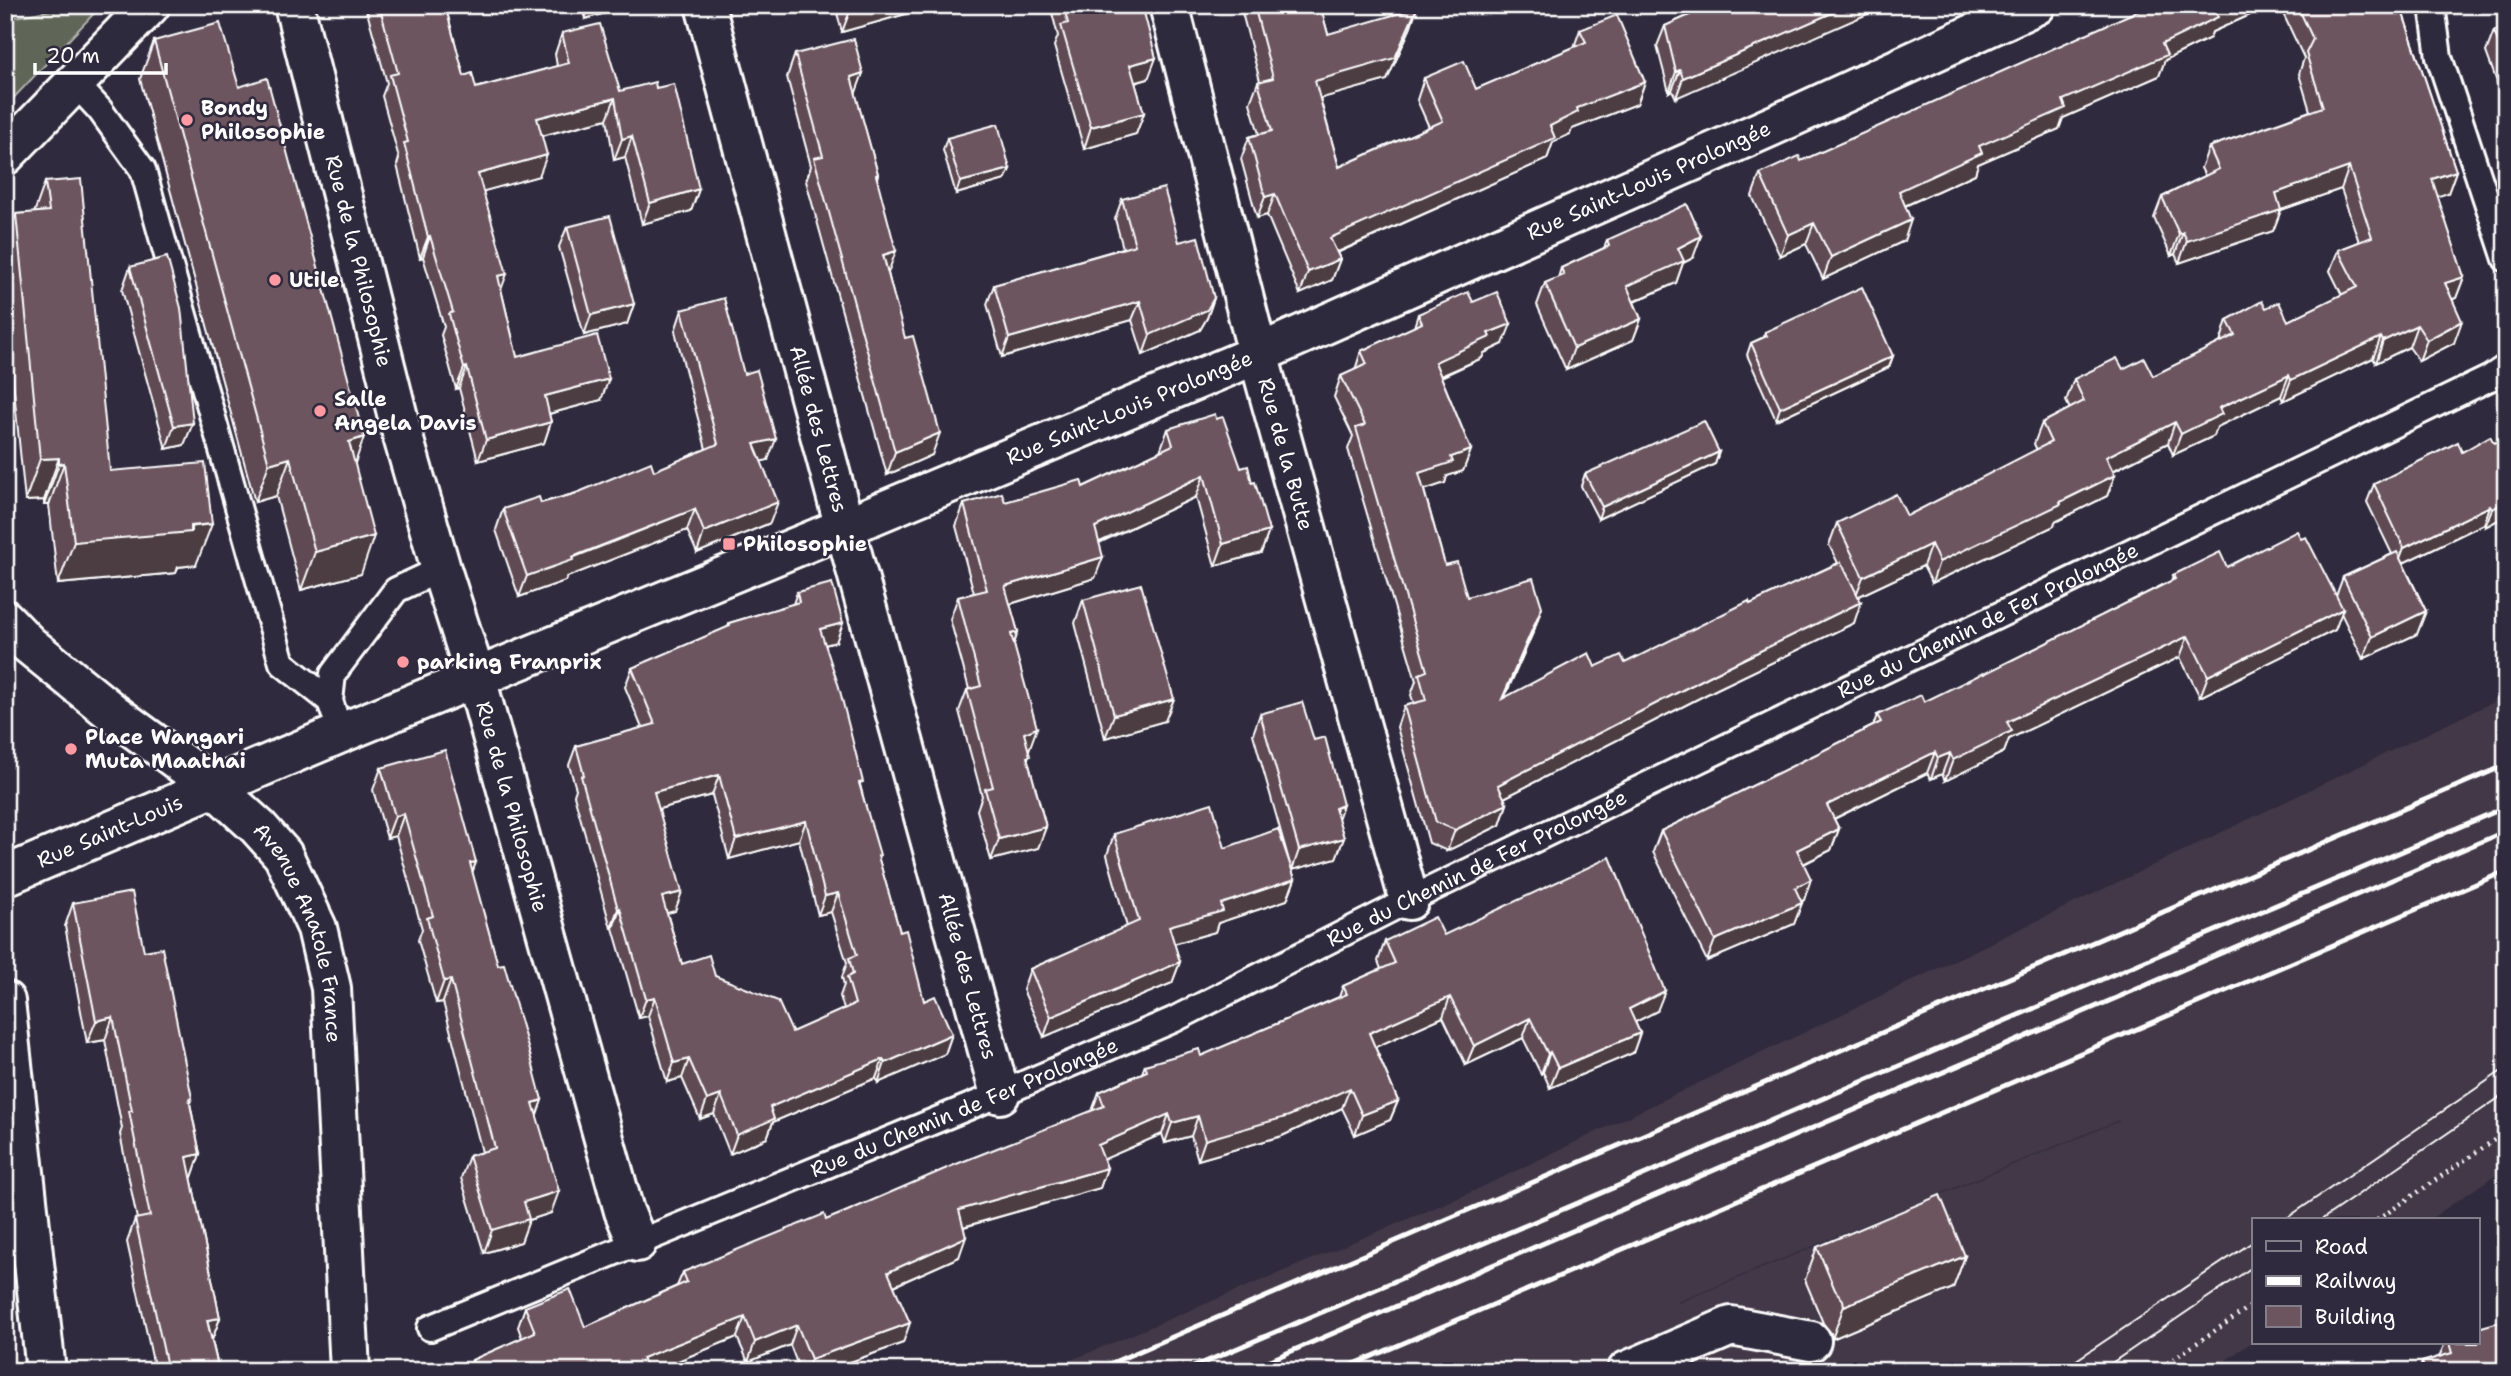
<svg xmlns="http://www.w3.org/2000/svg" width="2511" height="1376" font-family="'Shantell Sans',sans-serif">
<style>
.built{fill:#423747;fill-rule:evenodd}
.green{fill:#5f6659;stroke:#afb2ac;stroke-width:2}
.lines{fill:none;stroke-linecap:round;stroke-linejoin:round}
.lane-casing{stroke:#fff;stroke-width:30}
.street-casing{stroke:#fff;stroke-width:44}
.secondary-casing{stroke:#fff;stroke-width:44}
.path{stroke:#fff;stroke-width:4.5;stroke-dasharray:2 5;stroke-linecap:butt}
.lane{stroke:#2f2a3d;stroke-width:24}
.street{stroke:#2f2a3d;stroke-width:38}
.secondary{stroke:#2f2a3d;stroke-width:38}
.tram{stroke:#fff;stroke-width:2}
.rail{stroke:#fff;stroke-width:5}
.wall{fill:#5e4952;stroke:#fff;stroke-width:2;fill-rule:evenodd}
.shaded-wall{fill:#4c3c42;stroke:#fff;stroke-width:2}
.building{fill:#6d555f;stroke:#fff;stroke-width:2;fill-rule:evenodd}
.poi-dot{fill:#ff9aa2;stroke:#2f2a3d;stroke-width:2.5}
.labels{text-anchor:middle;stroke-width:5;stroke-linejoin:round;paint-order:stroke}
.poi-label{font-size:21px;font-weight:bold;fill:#fff;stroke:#2f2a3d;text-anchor:start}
.street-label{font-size:21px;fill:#fff;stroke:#2f2a3d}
</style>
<rect width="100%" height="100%" fill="#2f2a3d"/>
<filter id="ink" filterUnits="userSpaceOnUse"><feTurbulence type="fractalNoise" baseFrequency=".0143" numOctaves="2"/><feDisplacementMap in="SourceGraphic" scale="14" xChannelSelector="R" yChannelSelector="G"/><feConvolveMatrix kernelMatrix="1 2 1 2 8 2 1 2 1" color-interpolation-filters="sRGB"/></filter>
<g filter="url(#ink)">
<path class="built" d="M2506 691V1168L2429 1220H2254V1341L2210 1371H1045L1465 1195 2497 700ZM2119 1120V1121L1678 1303V1302Z"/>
<path class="green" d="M77 5H102L5 107V19Z"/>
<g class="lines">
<defs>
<g id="lane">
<path d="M2432 5 2439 57 2506 259"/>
<path d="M75 83 100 110 143 170 282 663 330 701"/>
<path d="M334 713 330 701 333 674 396 590 441 569"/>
<path id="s1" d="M430 1328 1000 1094 1173 1020 1409 900 2490 378 2506 367"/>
</g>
<g id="street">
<path id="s2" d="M294 5 403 437 441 569 476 678 624 1211 637 1242"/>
<path id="s3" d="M705 5 856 569 1000 1094"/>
<path id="s4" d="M1169 5 1258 354 1409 900"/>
<path id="s5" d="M5 876 341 733 845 527 1258 354 1790 118 2036 5"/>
<path d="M5 1001 46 1371"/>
<path d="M1627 1371 1731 1326 1811 1341"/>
</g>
<g id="secondary">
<path d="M5 155 150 5"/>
<path id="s6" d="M5 620 28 644 113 713 215 788 258 827 283 855 317 928 331 988 350 1371"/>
</g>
</defs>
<use href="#lane" class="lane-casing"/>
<use href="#street" class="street-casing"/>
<use href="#secondary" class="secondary-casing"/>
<g class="path">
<path d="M2377 1220 2506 1132"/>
<path d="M2156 1371 2254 1304"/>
</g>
<use href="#lane" class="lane"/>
<use href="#street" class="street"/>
<use href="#secondary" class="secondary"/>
<g class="tram">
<path d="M2284 1220 2506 1068"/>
<path d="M2321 1220 2506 1093"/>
<path d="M2060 1371 2254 1241"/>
<path d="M2100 1371 2254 1266"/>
</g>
<g class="rail">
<path d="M1093 1371 2506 765"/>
<path d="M1184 1371 2506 807"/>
<path d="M1245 1371 2506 831"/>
<path d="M1338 1371 2506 871"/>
</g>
</g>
<g class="wall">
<path d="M365 5H445L464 76 476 88 557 66 555 54 562 33 620 91 656 88 699 189 691 211 642 224 625 157 614 160 607 119 542 136 539 176 483 191 501 289 517 357 601 400 549 414 551 422 544 443 478 461 459 388 456 389 441 335 444 327 423 257 420 258 397 165 399 158 382 96 387 83Z"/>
<path d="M581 5H633L585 19Z"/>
<path d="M835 5H909L906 14 842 32Z"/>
<path d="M1050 5H1142L1148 79 1135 83 1144 113 1136 134 1084 149 1054 46 1058 36Z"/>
<path d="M1240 5H1320L1328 34 1410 29 1387 80 1320 98 1339 167 1429 127 1417 100 1424 78 1476 89 1574 47 1580 30 1645 82 1637 104 1572 129 1570 134 1553 142 1547 159 1337 253 1340 259 1332 280 1300 294 1267 215 1257 218 1241 159 1249 137 1259 134 1250 103 1258 82 1260 81Z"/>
<path d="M1712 5 1676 98 1672 90 1669 92 1657 46 1665 26Z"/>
<path d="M2140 5H2272L2212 32 2210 38 2165 60 2159 76 2063 118 2059 129 1978 164 1975 174 1905 206 1904 241 1823 279 1806 244 1780 256 1752 196 1760 174 1801 161 2138 11Z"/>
<path d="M2279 5H2400L2456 171 2448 193 2437 196 2464 277 2456 298 2453 299 2454 343 2419 361 2409 347 2376 363 2373 358 2283 401 2281 396 2217 427 2214 436 2173 455 2168 443 2113 471 2115 475 2107 496 2055 522 2054 526 1932 583 1923 566 1859 596 1854 623 1717 689 1504 798 1507 804 1500 825 1447 851 1429 843 1397 727 1404 706 1414 704 1411 695 1416 681 1348 449 1353 436 1334 397 1341 376 1355 370 1361 351 1414 327 1418 314 1473 302 1503 344 1484 353 1482 358 1441 377 1471 450 1463 471 1447 476 1445 483 1424 490 1445 565 1467 597 1535 628 1504 698 1595 667 1625 663 1838 563 1829 545 1837 523 1907 516 2037 450 2034 444 2042 423 2070 409 2066 401 2074 379 2123 369 2153 376 2220 343 2227 320 2266 308 2288 321 2342 295 2330 271 2338 250 2359 242 2341 189 2281 210 2273 231 2179 263 2175 254 2171 256 2154 218 2162 197 2205 176 2201 168 2209 147 2310 111 2299 74 2304 58Z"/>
<path d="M2500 5H2506V26Z"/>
<path d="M2506 26V79L2497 82 2486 52 2494 31Z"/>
<path d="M154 41 239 87 355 463 361 574 301 590 276 496 255 502 140 79Z"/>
<path d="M795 54 863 73 855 93 878 174 877 179 888 273 932 455 887 475 806 181 811 166 787 77Z"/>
<path d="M947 138 1010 169 1005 180 956 194 943 150Z"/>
<path d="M45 182 110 471 196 565 178 567 176 573 58 584 49 505H44V500L25 501 5 300V244L16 214 34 213Z"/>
<path d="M1122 199 1179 242 1214 298 1207 318 1200 330 1143 355 1132 320 1002 357 987 304 994 285 1123 248 1115 219Z"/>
<path d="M567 227 634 304 627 324 584 335 559 247Z"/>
<path d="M1607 240 1693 258 1683 263 1676 283 1634 302 1641 319 1633 340 1566 370 1537 305 1545 283 1558 278 1561 268 1604 248Z"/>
<path d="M130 267 184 445 166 449 122 290Z"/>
<path d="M682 310 768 460 761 461 770 523 697 553 687 530 567 577 565 581 519 597 496 530 503 509 541 503 654 471 706 449 675 331Z"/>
<path d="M1765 332 1893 356 1889 367 1776 420 1747 355 1751 343 1764 337Z"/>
<path d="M1216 419 1241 468 1252 483 1269 531 1261 553 1215 566 1196 497 1099 543 1095 578 1010 604 1018 632 1014 644 1029 750H1028V761L1046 827 1038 848 991 860 977 810 982 796 959 711 967 690 969 689 950 619 958 597 974 593 956 526 964 504 1005 502 1083 487 1160 451 1168 429Z"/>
<path d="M2506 437V516L2485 527 2484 524 2403 563 2426 611 2417 634 2363 659 2341 613 2335 630 2200 697 2180 657 2009 739 2004 752 1945 781 1942 774 1931 779 1927 773 1834 819 1839 829 1831 850 1804 864V900L1801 901 1802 903 1794 924 1707 961 1653 852 1661 831 1873 726 1877 715 1924 702 1984 674 2171 581 2173 575 2227 567 2336 596 2343 577 2392 554 2367 502 2374 484 2462 452 2494 443Z"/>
<path d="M1719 452 1715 464 1598 519 1581 486 1585 474Z"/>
<path d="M797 592 843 623 836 642 825 645 879 860 900 932 924 1001 952 1034 945 1054 878 1083 876 1078 773 1122 767 1138 730 1154 714 1114 700 1119 682 1078 667 1082 648 1016 639 1018 613 928H611L574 795 576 789 569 765 576 746 642 728 625 687 632 668 728 627 729 623 793 604ZM712 795 729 859 799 840 818 915 831 912 847 963 842 977 844 985 840 996 844 1009 792 1032 715 976 682 964 667 913 675 911 659 809Z"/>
<path d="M1083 600 1165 721 1105 738 1075 623Z"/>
<path d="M1260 714 1338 819 1344 838 1336 858 1292 870 1295 879 1287 900 1218 923 1215 932 1174 944 1180 962 1172 983 1044 1037 1023 990 1030 969 1127 927 1107 855 1114 834 1225 848 1290 864 1253 734Z"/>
<path d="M381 768 476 862 472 873 498 965 542 1100 536 1115 551 1213 529 1220 521 1242 484 1253 461 1178 469 1156 482 1152 443 1002 436 1003 418 940 422 929 396 836 387 838 373 790Z"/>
<path d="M73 903 144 951 192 1098 190 1103 200 1154 192 1177H191L220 1318 212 1340 219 1371H155L127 1242 135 1219H137L120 1134 122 1128 105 1040 87 1043 65 926Z"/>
<path d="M1444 935 1657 1011 1635 1022 1640 1033 1633 1053 1550 1088 1543 1072 1541 1074 1523 1038 1466 1065 1443 1017 1375 1047 1398 1101 1390 1120 1355 1135 1342 1108 1282 1136 1198 1160 1191 1136 1165 1143 1162 1134 1104 1159 1107 1168 1100 1188 964 1227 959 1257 894 1286 903 1343 825 1371H800L790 1345 748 1362 737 1337 653 1371H468L472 1360 522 1338 518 1327 525 1307 585 1327 677 1286 683 1272 826 1220 1092 1111 1099 1092 1142 1073 1145 1065 1201 1056 1339 997 1343 986 1381 969 1378 961 1385 941Z"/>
<path d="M1817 1247 1965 1256 1953 1288 1832 1339 1831 1333 1823 1323 1805 1280Z"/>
<path d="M2445 1343H2478L2506 1371H2419L2422 1362 2439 1357Z"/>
</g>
<g class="shaded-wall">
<path d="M590 5H633L585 19Z"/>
<path d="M869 5H909L906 14 842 32 850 11Z"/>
<path d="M1850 5H1888L1676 98 1683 78Z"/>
<path d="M2232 5H2272L2212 32 2210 38 2165 60 2159 76 2063 118 2059 129 1978 164 1975 174 1891 212 1899 191 2216 13Z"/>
<path d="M1417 8 1410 29 1387 80 1308 102 1315 81Z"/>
<path d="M1156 58 1148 79 1122 86 1130 65Z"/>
<path d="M2505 61 2506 79 2497 82Z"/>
<path d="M1680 70 1672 90 1669 92 1676 72Z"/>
<path d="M863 73 855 95 851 77Z"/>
<path d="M1645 82 1637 104 1572 129 1570 134 1553 142 1547 159 1322 259 1330 238 1550 126 1577 108Z"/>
<path d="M615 98 607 119 529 139 537 118Z"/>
<path d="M1144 113 1136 134 1084 149 1091 127Z"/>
<path d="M632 136 625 157 614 160 622 139Z"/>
<path d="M547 155 539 176 470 195 478 174Z"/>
<path d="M2349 167 2341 189 2278 211 2281 210 2273 231 2179 263 2187 241 2276 193Z"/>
<path d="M1010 169 1005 180 956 194 960 182Z"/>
<path d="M2456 171 2448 193 2424 201 2432 179Z"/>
<path d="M699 189 691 211 642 224 650 203Z"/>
<path d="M1275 194 1267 215 1257 218 1265 197Z"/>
<path d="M1911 220 1904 241 1823 279 1831 257Z"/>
<path d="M1814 223 1806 244 1780 256 1788 235Z"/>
<path d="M2183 232 2175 254 2171 256 2179 234Z"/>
<path d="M430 236 423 257 420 258 428 237Z"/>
<path d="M1701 236 1693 258 1683 263 1676 283 1619 308 1627 286 1678 248Z"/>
<path d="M896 251 888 273 883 255Z"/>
<path d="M1340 259 1332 280 1300 294 1308 272Z"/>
<path d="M507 274 499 295 498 276Z"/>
<path d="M2464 277 2456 298 2438 304 2445 283Z"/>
<path d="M1214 298 1207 318 1200 330 1143 355 1150 335Z"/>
<path d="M1140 301 1132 320 1002 357 1009 338Z"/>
<path d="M634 304 627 324 584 335 591 315Z"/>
<path d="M1641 319 1633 340 1566 370 1574 348Z"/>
<path d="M2462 321 2454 343 2419 361 2427 340Z"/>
<path d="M1511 324 1503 344 1484 353 1482 358 1427 382 1435 362 1488 333Z"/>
<path d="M2417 325 2409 347 2376 363 2383 341Z"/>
<path d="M2381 337 2373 358 2283 401 2291 380Z"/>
<path d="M1893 356 1889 367 1776 420 1780 408Z"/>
<path d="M467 367 459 388 456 389 464 368Z"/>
<path d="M2289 375 2281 396 2217 427 2214 436 2173 455 2181 434 2219 408Z"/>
<path d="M609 379 601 400 537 417 545 396Z"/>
<path d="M551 422 544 443 478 461 486 440Z"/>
<path d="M2175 422 2168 443 2098 478 2106 457Z"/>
<path d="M193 423 184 445 166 449 174 426Z"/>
<path d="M940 433 932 455 887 475 895 452Z"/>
<path d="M364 437 351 475 349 442Z"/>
<path d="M776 439 768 460 746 465 754 444Z"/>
<path d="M1471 450 1463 471 1447 476 1445 483 1412 494 1419 473 1451 457Z"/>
<path d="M1719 452 1715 464 1598 519 1602 507Z"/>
<path d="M59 458 44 500 25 501 40 459Z"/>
<path d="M290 458 276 496 255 502 269 464Z"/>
<path d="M64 463 49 505H44L59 464Z"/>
<path d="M1204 475 1196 497 1087 548 1095 527Z"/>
<path d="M2115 475 2107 496 2055 522 2054 526 1932 583 1939 562Z"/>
<path d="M778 502 770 523 697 553 704 532Z"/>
<path d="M2506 502V516L2485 527 2492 509Z"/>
<path d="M2490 506 2484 524 2397 566 2404 548Z"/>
<path d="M695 509 687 530 567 577 565 581 519 597 527 576Z"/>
<path d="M212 524 196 565 178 567 176 573 58 584 74 542Z"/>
<path d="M1269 531 1261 553 1215 566 1223 544Z"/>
<path d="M374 536 361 574 301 590 315 552Z"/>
<path d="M1931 544 1923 566 1855 598 1863 577Z"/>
<path d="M1103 557 1095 578 997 608 1005 586Z"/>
<path d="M1861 602 1854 623 1717 689 1490 805 1498 785 1725 668Z"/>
<path d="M1542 607 1535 628 1495 719 1502 699Z"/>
<path d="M2343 609 2335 630 2200 697 2208 676Z"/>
<path d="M2426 611 2417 634 2363 659 2372 637Z"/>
<path d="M843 623 836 642 813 648 820 629Z"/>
<path d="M1018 632 1010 654 1011 634Z"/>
<path d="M2188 636 2180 657 2009 739 2004 752 1945 781 1953 760 2007 722Z"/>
<path d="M1174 699 1165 721 1105 738 1114 715Z"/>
<path d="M1037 728 1029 750 1016 754 1024 733Z"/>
<path d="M1935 752 1927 773 1819 826 1827 805Z"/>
<path d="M1950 753 1942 774 1931 779 1938 758Z"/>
<path d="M719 775 712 795 647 812 654 792Z"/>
<path d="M1507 804 1500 825 1447 851 1455 830Z"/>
<path d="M1343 805 1336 825 1335 808Z"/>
<path d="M404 814 396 836 387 838 395 816Z"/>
<path d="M806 821 799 840 729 859 736 839Z"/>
<path d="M1046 827 1038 848 991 860 999 839Z"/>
<path d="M1839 829 1831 850 1789 871 1797 850Z"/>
<path d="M1344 838 1336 858 1292 870 1299 850Z"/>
<path d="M476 862 468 884 470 863Z"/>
<path d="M1295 879 1287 900 1218 923 1215 932 1162 947 1169 926 1221 904Z"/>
<path d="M1811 879 1804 900 1787 909 1795 888Z"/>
<path d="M682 892 675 911 655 916 662 897Z"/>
<path d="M838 893 831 912 818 915 825 896Z"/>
<path d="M1802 903 1794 924 1707 961 1715 940Z"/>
<path d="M620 908 613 928H611L618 909Z"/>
<path d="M1180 962 1172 983 1044 1037 1051 1017Z"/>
<path d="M451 980 443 1002 436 1003 444 981Z"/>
<path d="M1665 991 1657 1011 1622 1029 1629 1009Z"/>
<path d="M655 997 648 1016 639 1018 646 999Z"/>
<path d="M1450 997 1443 1017 1362 1053 1369 1033Z"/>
<path d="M113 1017 105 1040 87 1043 96 1021Z"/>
<path d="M1530 1018 1523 1038 1466 1065 1474 1046Z"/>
<path d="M1640 1033 1633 1053 1550 1088 1558 1068Z"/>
<path d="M952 1034 945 1054 878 1083 885 1063Z"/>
<path d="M1550 1052 1543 1072 1541 1074 1548 1054Z"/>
<path d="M689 1059 682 1078 667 1082 674 1063Z"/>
<path d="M883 1059 876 1078 773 1122 767 1138 730 1154 737 1135 770 1107Z"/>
<path d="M1350 1088 1342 1108 1282 1136 1198 1160 1205 1140Z"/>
<path d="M721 1095 714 1114 700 1119 707 1100Z"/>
<path d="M542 1100 534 1123 533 1103Z"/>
<path d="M1398 1101 1390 1120 1355 1135 1362 1115Z"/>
<path d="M1169 1114 1162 1134 1091 1165 1098 1145Z"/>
<path d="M1198 1116 1191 1136 1165 1143 1172 1123Z"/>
<path d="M200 1154 192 1177 179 1180 187 1157Z"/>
<path d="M1107 1168 1100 1188 952 1230 959 1210Z"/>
<path d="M559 1191 551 1213 529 1220 521 1242 484 1253 492 1230 524 1202Z"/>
<path d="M966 1237 959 1257 880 1292 888 1272Z"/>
<path d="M1965 1256 1953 1288 1832 1339 1844 1306Z"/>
<path d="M745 1317 737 1337 653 1371H638L642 1358Z"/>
<path d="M220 1318 212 1340 207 1320Z"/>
<path d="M910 1323 903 1343 825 1371H806L811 1359Z"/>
<path d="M797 1325 790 1345 748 1362 755 1342Z"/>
</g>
<g class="building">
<path d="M379 5H445L464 76 472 73 476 88 569 63 562 33 600 24 620 91 655 82 656 88 674 84 699 189 650 203 632 136 622 139 615 98 537 118 547 155 478 174 507 274 498 276 517 357 597 335 609 379 545 396 551 422 486 440 467 367 464 368 449 314 453 312 430 236 428 237 404 143 408 142 390 75 398 73Z"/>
<path d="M849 5H869L850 11Z"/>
<path d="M1063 5H1142L1156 58 1130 65 1144 113 1091 127 1061 25 1068 23Z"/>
<path d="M1254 5H1320L1328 34 1417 8 1395 58 1315 81 1339 167 1443 121 1424 78 1464 61 1476 89 1586 42 1580 30 1617 15 1645 82 1577 108 1578 112 1550 126 1555 138 1330 238 1340 259 1308 272 1275 194 1265 197 1249 137 1272 131 1258 82 1273 78Z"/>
<path d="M1712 5H1850L1683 78 1680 70 1676 72 1665 26Z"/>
<path d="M2151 5H2232L2216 13 2218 17 2162 44 2167 55 2063 100 2066 108 1979 146 1982 153 1899 191 1911 220 1831 257 1814 223 1788 235 1760 174 1799 156 1801 161Z"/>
<path d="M2297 5H2400L2456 171 2432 179 2464 277 2445 283 2462 321 2427 340 2417 325 2383 341 2381 337 2291 380 2289 375 2219 408 2222 414 2181 434 2175 422 2106 457 2115 475 2060 502 2061 504 1939 562 1931 544 1863 577 1837 523 1896 494 1907 516 2051 442 2042 423 2084 401 2074 379 2117 358 2123 369 2144 358 2153 376 2235 335 2227 320 2262 301 2266 308 2279 302 2288 321 2357 287 2338 250 2372 237 2349 167 2276 193 2281 210 2187 241 2183 232 2179 234 2162 197 2219 169 2209 147 2323 107 2306 53 2313 39Z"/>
<path d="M220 23 239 87 267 78 364 437 349 442 374 536 315 552 290 458 269 464 154 41Z"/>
<path d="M2506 26V61H2505L2494 31Z"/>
<path d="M854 39 863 73 851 77 878 174 876 175 896 251 883 255 905 338 913 336 940 433 895 452 814 158 823 156 795 54Z"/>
<path d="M998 124 1010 169 960 182 947 138Z"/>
<path d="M81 179 110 471 205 463 212 524 191 526V532L74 542 64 463 59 464V458L40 459 16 214 49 211 45 182Z"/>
<path d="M1164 188 1179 242 1198 237 1214 298 1207 310 1150 335 1140 301 1009 338 994 285 1135 245 1122 199Z"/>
<path d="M1687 204 1701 236 1678 248 1684 261 1627 286 1641 319 1574 348 1545 283 1564 275 1561 268 1609 246 1607 240Z"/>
<path d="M610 216 634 304 591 315 567 227Z"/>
<path d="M167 257 181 308 193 423 174 426 130 267Z"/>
<path d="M1862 287 1893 356 1780 408 1751 343 1767 336 1765 332Z"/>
<path d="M1468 292 1473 302 1497 292 1511 324 1488 333 1490 337 1435 362 1471 450 1451 457 1453 462 1419 473 1445 565 1457 562 1467 597 1533 578 1542 607 1502 699 1589 653 1595 667 1621 655 1625 663 1749 601 1750 604 1841 562 1861 602 1725 668 1498 785 1507 804 1455 830 1436 822 1404 706 1426 700 1419 674 1427 671 1356 428 1365 425 1341 376 1367 364 1361 351 1422 323 1418 314Z"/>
<path d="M724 298 744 374 757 370 776 439 754 444 778 502 704 532 695 509 572 557 573 560 527 576 503 509 539 497 541 503 574 494 651 462 654 471 718 444 682 310Z"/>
<path d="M1215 414 1216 419 1223 417 1241 468 1248 466 1252 483 1255 482 1269 531 1223 544 1204 475 1095 527 1103 557 1005 586 1018 632 1011 634 1037 728 1024 733 1030 756 1027 757 1046 827 999 839 985 789 993 787 967 690 981 686 958 597 987 590 964 504 1002 493 1005 502 1081 480 1083 487 1173 445 1168 429Z"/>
<path d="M1704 421 1719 452 1602 507 1585 474Z"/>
<path d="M2490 436 2494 443 2506 437V502L2492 509 2490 506 2404 548 2374 484 2458 442 2462 452Z"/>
<path d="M2297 531 2301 539 2306 537 2343 609 2208 676 2188 636 2007 722 2012 731 1953 760 1950 753 1938 758 1935 752 1827 805 1839 829 1797 850 1811 879 1795 888 1802 903 1715 940 1661 831 1871 727 1881 722 1877 715 1921 695 1924 702 1983 673 1984 674 2175 579 2173 575 2220 552 2227 567Z"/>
<path d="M2397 552 2426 611 2372 637 2343 577Z"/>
<path d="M832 583 843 623 820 629 839 687 863 782 859 783 880 855 878 856 900 932 906 930 924 1001 935 996 952 1034 885 1063 883 1059 770 1107 774 1119 737 1135 721 1095 707 1100 689 1059 674 1063 655 997 646 999 620 908 618 909 581 776 584 775 576 746 655 724 632 668 730 626 729 623 799 602 797 592ZM719 775 736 839 806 821 825 896 838 893 857 955 849 958 853 974 847 977 855 1004 792 1032 778 1001 715 976 709 955 682 964 662 897 682 892 654 792Z"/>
<path d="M1141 584 1174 699 1114 715 1083 600Z"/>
<path d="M1302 702 1314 740 1325 737 1343 805 1335 808 1344 838 1299 850 1260 714Z"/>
<path d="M445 750 476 862 470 863 498 965 504 964 531 1058 542 1100 533 1103 559 1191 524 1202 529 1219 492 1230 469 1156 495 1148 451 980 444 981 427 918 433 916 404 814 395 816 381 768Z"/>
<path d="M1212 803 1225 848 1278 829 1295 879 1221 904 1223 911 1169 926 1180 962 1051 1017 1030 969 1139 921 1114 834Z"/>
<path d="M1610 857 1665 991 1629 1009 1640 1033 1558 1068 1550 1052 1548 1054 1530 1018 1474 1046 1450 997 1369 1033 1398 1101 1362 1115 1350 1088 1289 1116 1205 1140 1198 1116 1172 1123 1169 1114 1098 1145 1107 1168 959 1210 966 1237 888 1272 910 1323 811 1359 797 1325 755 1342 745 1317 642 1358 648 1371H477L472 1360 535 1332 525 1307 570 1289 585 1327 687 1282 683 1272 824 1214 826 1220 843 1213 954 1165 1104 1106 1099 1092 1147 1071 1145 1065 1199 1049 1201 1056 1347 994 1343 986 1395 963 1385 941 1435 917 1444 935Z"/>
<path d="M132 892 144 951 162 948 192 1098 189 1099 200 1154 187 1157 220 1318 207 1320 219 1371H168L135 1219 150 1216 129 1111H132L113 1017 96 1021 73 903Z"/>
<path d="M1940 1195 1965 1256 1844 1306 1843 1300 1835 1290 1817 1247Z"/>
<path d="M2506 1320V1371H2425L2422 1362 2452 1353 2449 1343H2478V1328Z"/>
<path d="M1680 1366 1682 1371H1668Z"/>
</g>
</g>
<g class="poi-dot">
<circle cx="187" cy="120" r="7"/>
<circle cx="275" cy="280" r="7"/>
<circle cx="320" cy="411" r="7"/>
<rect x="722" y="537" width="14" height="14" rx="3.5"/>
<circle cx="403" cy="662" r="7"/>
<circle cx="71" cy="749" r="7"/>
</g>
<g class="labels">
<g class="poi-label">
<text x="201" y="115">Bondy<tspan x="201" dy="24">Philosophie</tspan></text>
<text x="289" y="287">Utile</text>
<text x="334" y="406">Salle<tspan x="334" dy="24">Angela Davis</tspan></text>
<text x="743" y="551">Philosophie</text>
<text x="417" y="669">parking Franprix</text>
<text x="85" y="744">Place Wangari<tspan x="85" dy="24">Muta Maathai</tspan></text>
</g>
<g class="street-label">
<text dy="7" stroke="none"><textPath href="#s5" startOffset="1785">Rue Saint-Louis Prolongée</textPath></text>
<text dy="7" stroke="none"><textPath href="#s2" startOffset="264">Rue de la Philosophie</textPath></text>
<text dy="7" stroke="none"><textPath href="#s5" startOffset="1218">Rue Saint-Louis Prolongée</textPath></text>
<text dy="7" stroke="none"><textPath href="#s3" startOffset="439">Allée des Lettres</textPath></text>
<text dy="7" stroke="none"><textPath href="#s4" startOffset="464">Rue de la Butte</textPath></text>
<text dy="7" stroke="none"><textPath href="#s1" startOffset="1712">Rue du Chemin de Fer Prolongée</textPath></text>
<text dy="7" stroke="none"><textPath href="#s2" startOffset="831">Rue de la Philosophie</textPath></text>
<text dy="7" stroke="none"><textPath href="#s5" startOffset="114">Rue Saint-Louis</textPath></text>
<text dy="7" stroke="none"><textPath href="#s1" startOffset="1144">Rue du Chemin de Fer Prolongée</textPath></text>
<text dy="7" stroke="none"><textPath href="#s6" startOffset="444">Avenue Anatole France</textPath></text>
<text dy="7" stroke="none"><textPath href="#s3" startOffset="1006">Allée des Lettres</textPath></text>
<text dy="7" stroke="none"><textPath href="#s1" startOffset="578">Rue du Chemin de Fer Prolongée</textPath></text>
</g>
</g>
<rect width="2511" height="1376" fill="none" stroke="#2f2a3d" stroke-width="28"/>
<rect x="14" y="14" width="2483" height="1348" fill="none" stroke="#fff" stroke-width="2.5" filter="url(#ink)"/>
<rect x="2252" y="1218" width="228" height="126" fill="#2f2a3d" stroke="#827f8b" stroke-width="2"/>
<rect x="2266" y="1241" width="35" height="10" fill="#2f2a3d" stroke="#827f8b" stroke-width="2"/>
<text x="2315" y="1254" font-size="21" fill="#ffffff">Road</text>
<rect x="2266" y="1276" width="35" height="10" fill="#ffffff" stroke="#827f8b" stroke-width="2"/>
<text x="2315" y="1288" font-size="21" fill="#ffffff">Railway</text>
<rect x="2266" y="1306" width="35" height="21" fill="#6d555f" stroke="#827f8b" stroke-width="2"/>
<text x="2315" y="1324" font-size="21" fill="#ffffff">Building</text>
<path d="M35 63v10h131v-10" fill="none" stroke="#ffffff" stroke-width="3.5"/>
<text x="46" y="63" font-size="21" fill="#ffffff" stroke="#2f2a3d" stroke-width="5" paint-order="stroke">20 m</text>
</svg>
